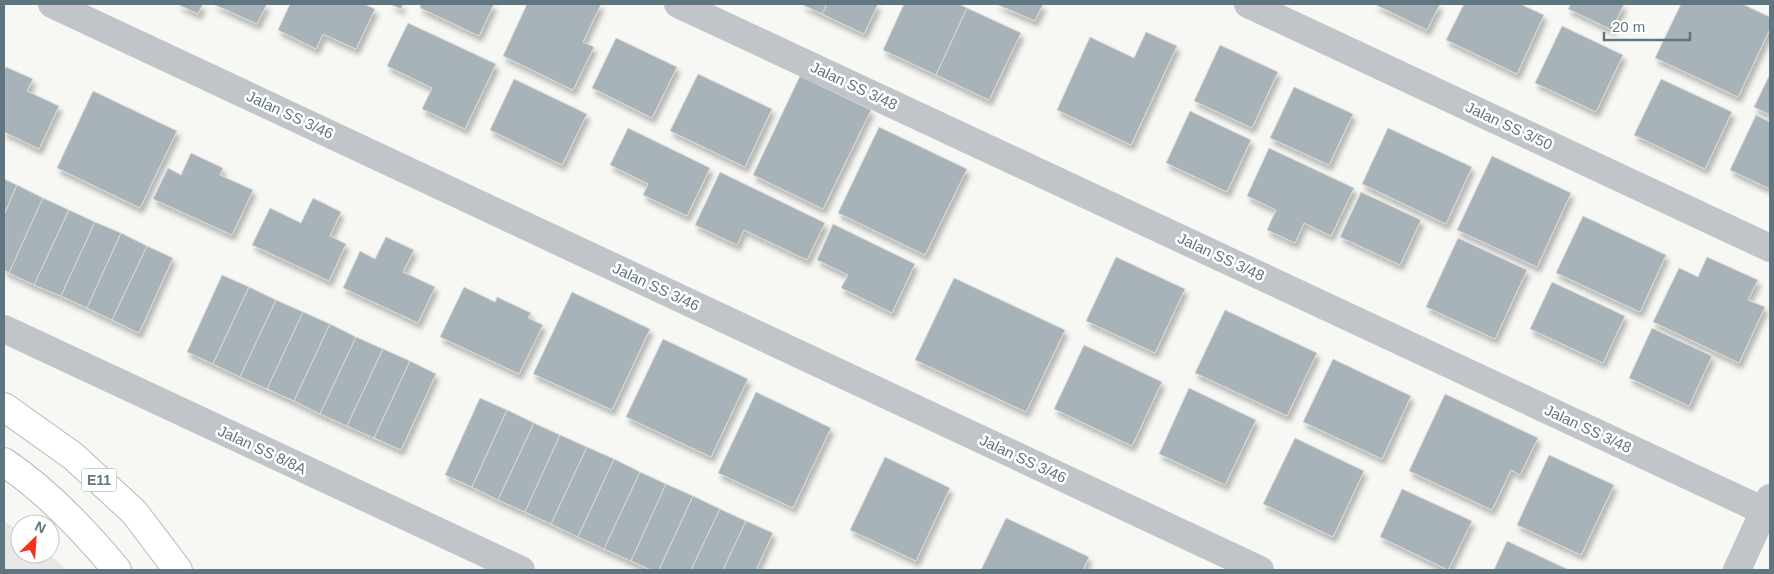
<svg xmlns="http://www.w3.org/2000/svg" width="1774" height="574" font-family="Arial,sans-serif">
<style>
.built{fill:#e8e8e7}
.building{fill:#a7b3b8;stroke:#d8d8d6;filter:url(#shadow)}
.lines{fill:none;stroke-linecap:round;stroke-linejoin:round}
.motorway-casing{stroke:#b4b9bc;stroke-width:30}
.minor{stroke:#bfc5c8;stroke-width:28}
.tertiary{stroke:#bfc5c8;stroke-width:28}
.motorway{stroke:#fff;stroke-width:28}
.labels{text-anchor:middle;stroke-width:5;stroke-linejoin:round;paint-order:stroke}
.shield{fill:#fff;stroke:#8f9fa7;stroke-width:1}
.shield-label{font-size:14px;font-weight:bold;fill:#5f7681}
.street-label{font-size:15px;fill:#5f7681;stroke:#fff}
</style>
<defs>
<filter id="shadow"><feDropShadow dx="3" dy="5.5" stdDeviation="2.5" flood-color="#0004"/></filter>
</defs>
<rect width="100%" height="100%" fill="#f7f7f3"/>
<path class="built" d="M4 521 20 532V554H49L67 570H4Z"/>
<g class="building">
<path d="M177 4H203L198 14Z"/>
<path d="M213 4H267L257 24Z"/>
<path d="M290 4H364L375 9 356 49 323 34 316 49 278 30Z"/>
<path d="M390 4H403L401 9Z"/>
<path d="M421 4H494L479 36 420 8Z"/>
<path d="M527 4H601L583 42 594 47 573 90 503 56Z"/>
<path d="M801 4H827L822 14Z"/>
<path d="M827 4H878L864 34 822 14Z"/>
<path d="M904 4H959L967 8 936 75 883 50Z"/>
<path d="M996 4H1043L1035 21Z"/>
<path d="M1374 4H1440L1427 30Z"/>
<path d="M1464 4H1520L1544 15 1517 74 1446 40Z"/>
<path d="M1571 4H1624L1612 30 1568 9Z"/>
<path d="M1681 4H1742L1770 17V29L1738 97 1655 58Z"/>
<path d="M967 8 1021 33 989 100 936 75Z"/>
<path d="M408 23 496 64 465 129 422 109 432 88 387 66Z"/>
<path d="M1562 26 1623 55 1596 112 1535 83Z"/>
<path d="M1146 32 1177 46 1131 145 1057 110 1090 37 1134 58Z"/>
<path d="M616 38 677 67 652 118 592 88Z"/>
<path d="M1220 45 1278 72 1252 128 1194 101Z"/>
<path d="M6 67 33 79 27 91 59 106 39 149 4 132V71Z"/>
<path d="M698 74 772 109 745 167 670 131Z"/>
<path d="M1770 74V115L1754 107Z"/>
<path d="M800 76 871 110 823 209 753 175Z"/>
<path d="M514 79 587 114 562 165 490 130Z"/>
<path d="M1661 79 1732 112 1705 169 1634 135Z"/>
<path d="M1294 87 1353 114 1329 165 1270 138Z"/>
<path d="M93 91 177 131 140 208 57 168Z"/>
<path d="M1190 111 1251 140 1227 192 1166 163Z"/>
<path d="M1756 115 1770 122V189L1730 170Z"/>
<path d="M879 127 967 169 925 255 838 213Z"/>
<path d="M628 128 710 168 687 216 643 195 648 184 610 165Z"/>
<path d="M1388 128 1472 167 1446 224 1362 184Z"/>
<path d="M1269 148 1354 188 1331 236 1304 223 1295 243 1267 230 1276 210 1247 196Z"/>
<path d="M191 153 223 168 220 175 253 190 232 235 153 199 168 168 181 175Z"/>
<path d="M1492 156 1571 193 1537 267 1457 230Z"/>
<path d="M720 172 825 223 807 260 744 230 737 245 695 225Z"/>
<path d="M4 179 17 185 4 215Z"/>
<path d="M17 185 43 198 9 273 4 270V215Z"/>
<path d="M1361 192 1421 220 1400 265 1340 237Z"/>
<path d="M43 198 69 210 34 285 9 273Z"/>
<path d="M313 198 341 212 330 236 346 244 329 281 252 245 270 208 301 223Z"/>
<path d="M69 210 95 222 61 296 34 285Z"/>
<path d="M1583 216 1666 255 1640 312 1556 273Z"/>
<path d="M95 222 121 233 87 308 61 296Z"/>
<path d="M833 224 915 264 892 313 841 288 848 275 817 260Z"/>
<path d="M121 233 147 246 112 320 87 308Z"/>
<path d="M386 237 414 250 403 272 435 287 418 323 343 288 360 251 375 259Z"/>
<path d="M1458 238 1527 270 1495 339 1426 307Z"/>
<path d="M147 246 173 258 139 333 112 320Z"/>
<path d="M1116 257 1185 289 1155 353 1086 321Z"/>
<path d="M1707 257 1758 280 1748 300 1765 307 1739 363 1653 322 1679 268 1698 277Z"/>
<path d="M222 275 249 287 213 364 187 352Z"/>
<path d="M954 278 1065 330 1026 412 915 360Z"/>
<path d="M1552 282 1625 316 1603 363 1530 329Z"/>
<path d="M249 287 276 300 240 377 213 364Z"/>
<path d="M464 287 495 302 497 297 531 313 528 318 543 325 519 374 440 337Z"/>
<path d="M572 292 650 329 612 410 533 374Z"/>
<path d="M276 300 303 312 267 389 240 377Z"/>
<path d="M1225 310 1317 353 1287 416 1195 373Z"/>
<path d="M303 312 330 324 294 401 267 389Z"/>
<path d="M330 324 356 337 320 414 294 401Z"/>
<path d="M1652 328 1712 356 1689 406 1629 378Z"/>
<path d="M356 337 383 349 347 426 320 414Z"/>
<path d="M663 339 748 379 711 457 626 417Z"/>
<path d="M1084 345 1162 382 1132 446 1054 409Z"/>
<path d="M383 349 410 361 374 438 347 426Z"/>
<path d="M1333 359 1411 396 1382 459 1303 422Z"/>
<path d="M410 361 436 374 401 450 374 438Z"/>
<path d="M1189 388 1256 420 1225 485 1159 454Z"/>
<path d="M756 392 831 428 793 508 718 473Z"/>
<path d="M1445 394 1538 438 1520 475 1511 470 1492 510 1409 471Z"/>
<path d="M480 398 507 410 472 487 445 475Z"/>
<path d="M507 410 534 423 498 500 472 487Z"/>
<path d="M534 423 560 435 525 512 498 500Z"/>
<path d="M560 435 587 447 551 524 525 512Z"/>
<path d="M1295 438 1364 471 1333 537 1263 504Z"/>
<path d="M587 447 614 459 578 537 551 524Z"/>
<path d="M1549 455 1614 485 1581 555 1517 525Z"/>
<path d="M885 457 950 488 916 561 850 530Z"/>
<path d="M614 459 640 472 604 549 578 537Z"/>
<path d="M640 472 666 484 631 561 604 549Z"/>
<path d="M666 484 693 496 659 570H651L631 561Z"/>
<path d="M1402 489 1472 521 1448 570 1380 537Z"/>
<path d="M693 496 720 509 691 570H659Z"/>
<path d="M720 509 746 521 723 570H691Z"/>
<path d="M1006 518 1089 557 1083 570H981Z"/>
<path d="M746 521 773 533 756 570H723Z"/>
<path d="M1507 541 1569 570H1494Z"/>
</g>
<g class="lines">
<defs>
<g id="motorway">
<path d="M4 407 73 456 134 512 178 570"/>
<path d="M4 462C47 491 84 530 117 570"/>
</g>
</defs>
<use href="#motorway" class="motorway-casing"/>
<g class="minor">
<path d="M52 4 1260 570"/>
<path d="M678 4 1764 511"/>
<path d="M1248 4 1770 248"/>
<path d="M4 329 521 570"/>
</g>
<path class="tertiary" d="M1737 570 1770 498"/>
<use href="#motorway" class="motorway"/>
</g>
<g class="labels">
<rect class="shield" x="81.5" y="468.5" width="35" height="23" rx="4"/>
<g class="shield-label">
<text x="99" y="485">E11</text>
</g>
<g class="street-label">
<text transform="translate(854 86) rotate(25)" y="5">Jalan SS 3/48</text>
<text transform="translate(290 115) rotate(25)" y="5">Jalan SS 3/46</text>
<text transform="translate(1509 126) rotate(25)" y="5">Jalan SS 3/50</text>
<text transform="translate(1221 257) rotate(25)" y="5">Jalan SS 3/48</text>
<text transform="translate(656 287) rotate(25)" y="5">Jalan SS 3/46</text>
<text transform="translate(1588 429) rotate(25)" y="5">Jalan SS 3/48</text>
<text transform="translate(262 450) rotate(25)" y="5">Jalan SS 8/8A</text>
<text transform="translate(1023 459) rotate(25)" y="5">Jalan SS 3/46</text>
</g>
</g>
<rect width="1774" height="574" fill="none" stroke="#5f7681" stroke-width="10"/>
<g transform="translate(35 539) rotate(25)"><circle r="24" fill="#ffffff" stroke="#bfc8cd"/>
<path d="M0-4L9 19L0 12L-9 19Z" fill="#f23318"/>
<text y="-8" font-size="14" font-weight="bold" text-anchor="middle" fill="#5f7681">N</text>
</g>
<path d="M1604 32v8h86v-8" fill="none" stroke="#5f7681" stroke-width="2.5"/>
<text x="1612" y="32" font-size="15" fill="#5f7681" stroke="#ffffff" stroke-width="4" paint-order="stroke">20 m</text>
</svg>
